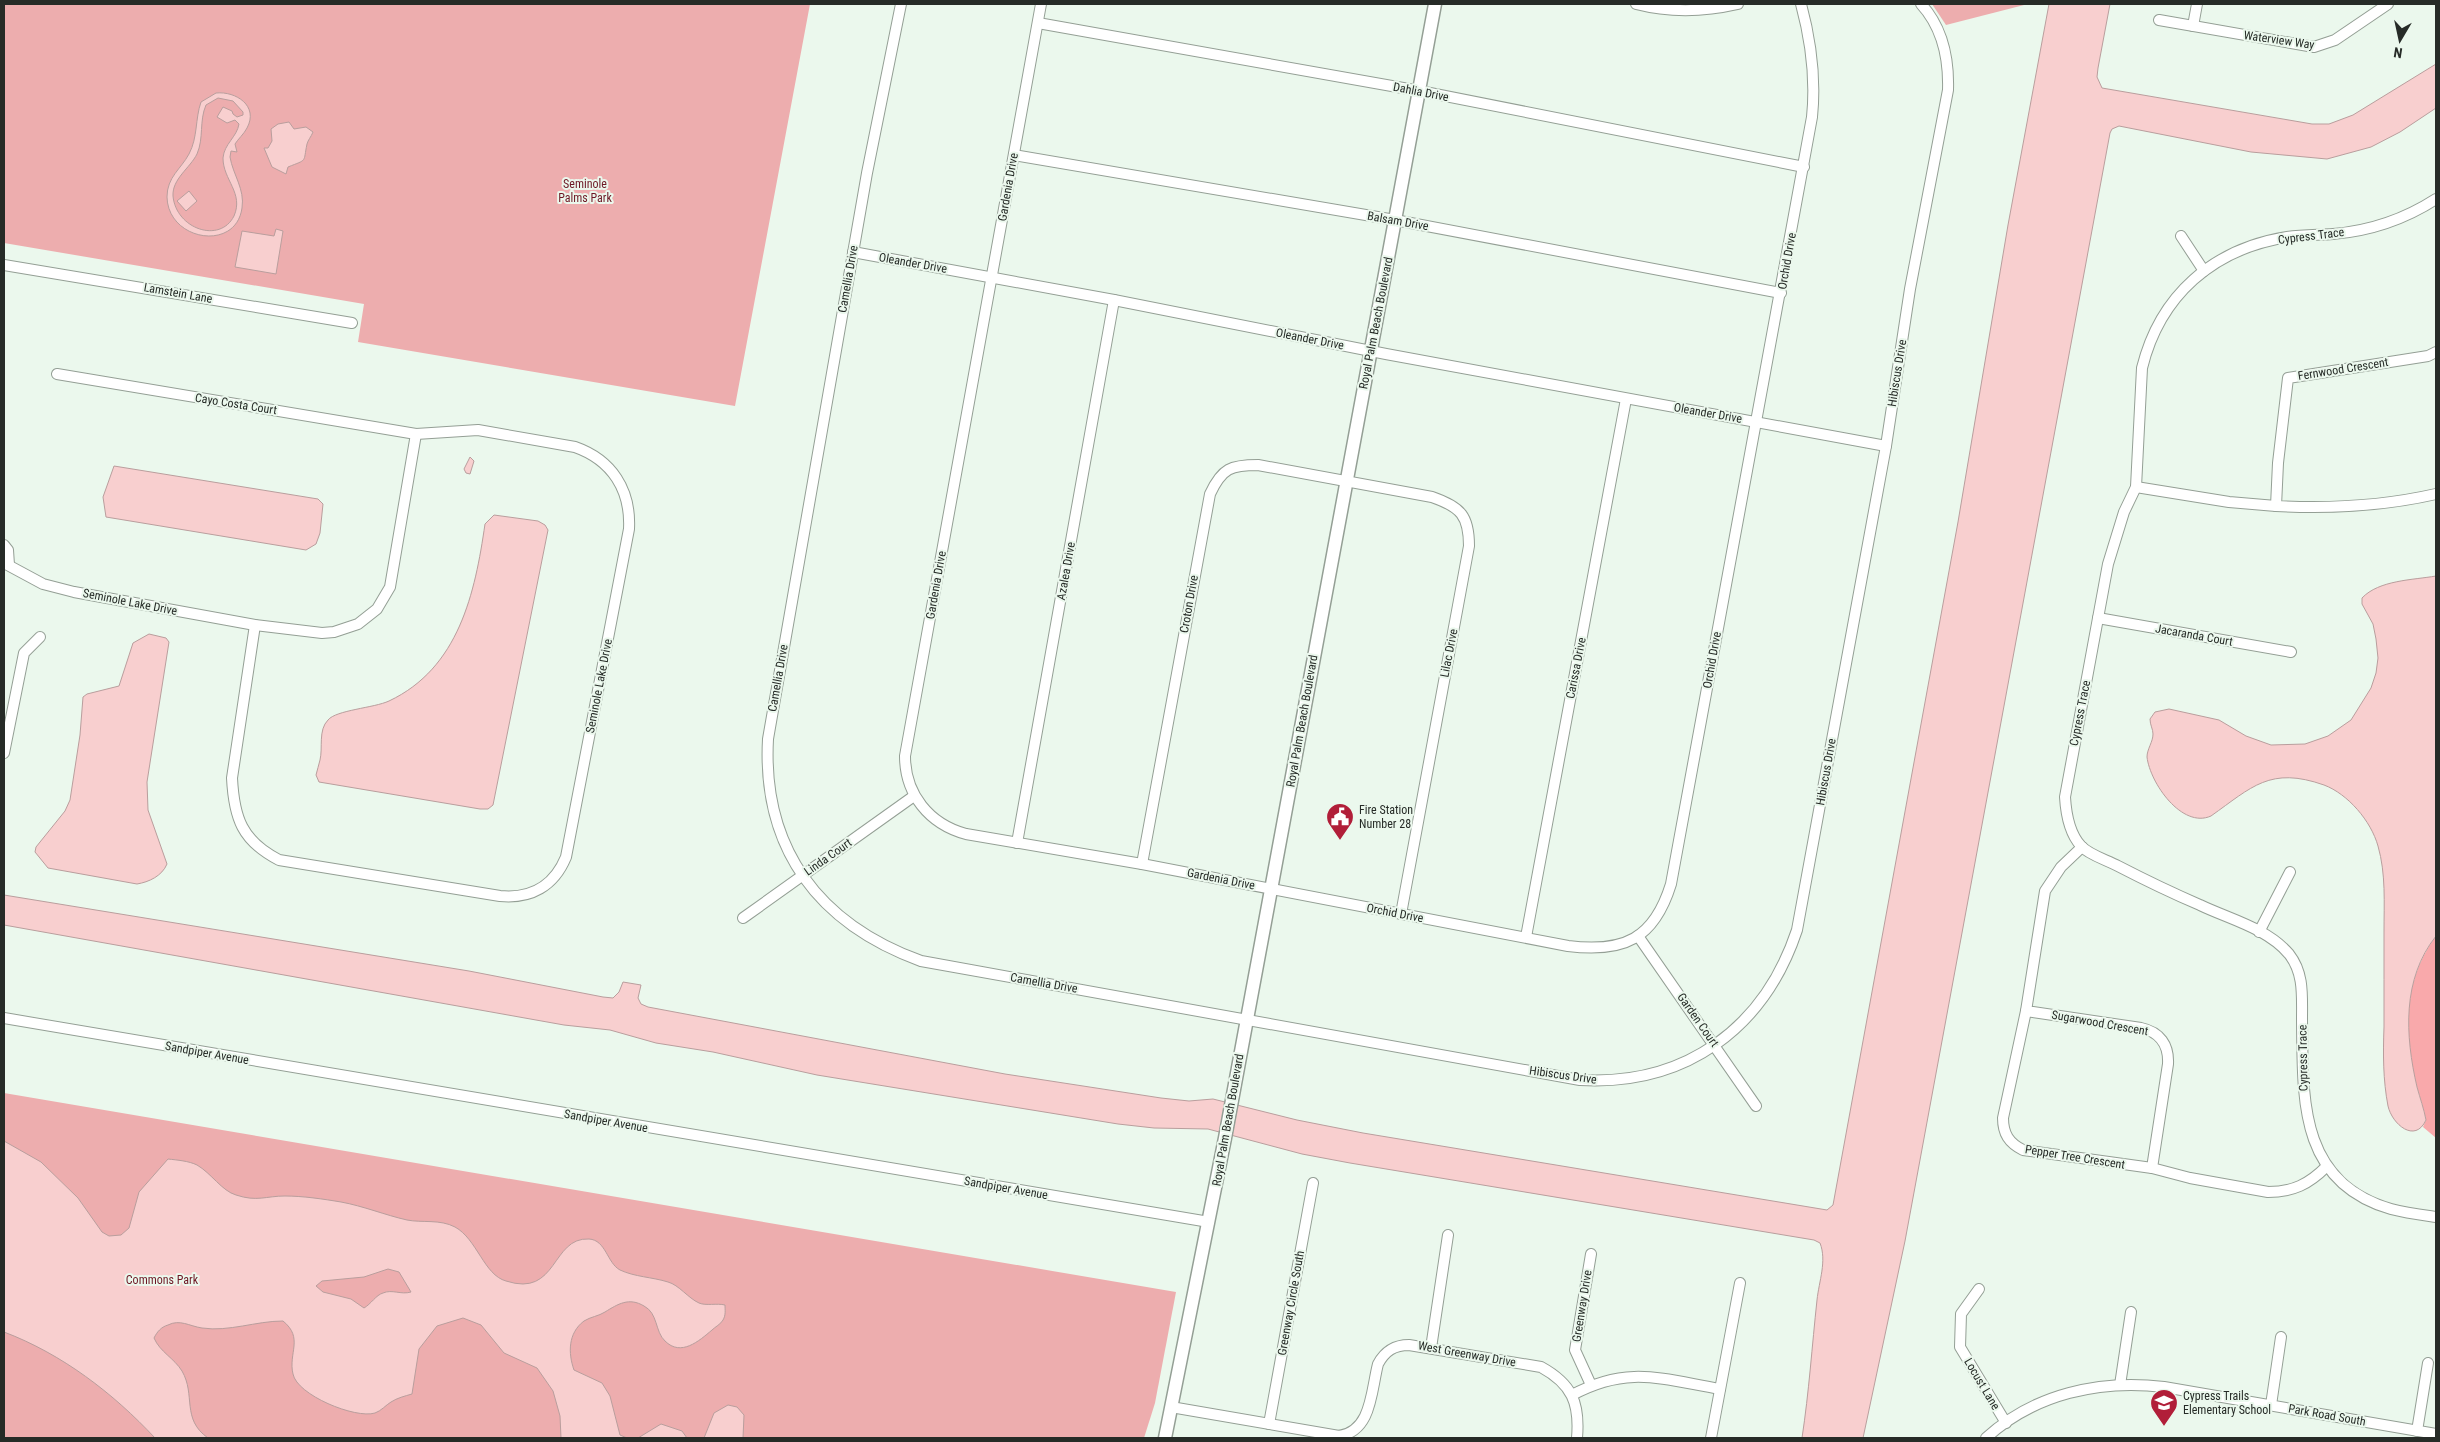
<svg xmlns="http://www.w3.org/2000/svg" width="2440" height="1442" font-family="'Roboto Condensed',sans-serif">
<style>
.green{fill:#edadae}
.forest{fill:#f9a9ab}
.water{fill:#f8cfcf;stroke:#b99e9d;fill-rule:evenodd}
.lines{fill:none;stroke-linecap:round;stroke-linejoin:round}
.minor-casing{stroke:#949f95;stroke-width:12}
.tertiary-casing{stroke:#949f95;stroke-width:15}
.minor{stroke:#fff;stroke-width:10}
.tertiary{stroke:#fff;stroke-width:12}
.labels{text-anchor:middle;stroke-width:4;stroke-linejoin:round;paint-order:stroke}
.street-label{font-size:12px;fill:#262b27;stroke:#ebf8ed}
.park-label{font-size:12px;fill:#6e1825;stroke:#ebf8ed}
.poi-label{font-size:12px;fill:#262b27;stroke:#ebf8ed;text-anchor:start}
</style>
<rect width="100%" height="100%" fill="#ebf8ed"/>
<g class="green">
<path d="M4 4H810L735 406 358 342 364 304 4 243Z"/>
<path d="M1932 4H2028L1946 25Z"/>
<path d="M4 1093 1176 1292 1155 1403 1144 1438H4Z"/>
</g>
<path class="forest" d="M2436 936V1138L2423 1127 2426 1120C2424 1109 2420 1098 2417 1087 2404 1033 2402 982 2436 936Z"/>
<g class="water">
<path d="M2049 4H2110L2098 68 2097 77 2102 88 2312 124H2329L2353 115 2436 64V108L2400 132 2371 147 2327 159 2251 152 2119 126 2112 129 2110 133 1905 1241 1863 1438H1802C1809 1392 1812 1346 1817 1300 1819 1281 1827 1261 1820 1243L1814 1240 1350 1163 1302 1154 1208 1129 1154 1128 1118 1124 817 1075 713 1052 656 1043 610 1030 564 1025 4 925V895L469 971 603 997 613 998 619 992 623 982 641 985 638 998 641 1004 648 1007 1005 1074 1161 1098 1189 1101 1213 1099 1297 1120 1363 1133 1827 1210 1833 1205 1958 522 2008 225Z"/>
<path d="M216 93C236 91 259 106 247 128 244 134 238 139 235 144L237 152 231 151 230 157C233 175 245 189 242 208 236 252 168 241 167 197 167 177 181 169 189 154 198 137 195 119 201 102ZM218 98 233 101 243 112V115L237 117 233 114 232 111 223 107 217 117 227 123 235 120 239 124C237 137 224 144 223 158 223 180 244 193 234 216 220 244 176 229 173 196 172 179 190 168 197 154 204 138 199 121 206 105Z"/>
<path d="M289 122 294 129 306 127 313 132C311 137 308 140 307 144 303 163 308 159 288 167L286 174 272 167 264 148H268L272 141 271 129 278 124Z"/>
<path d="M189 191 197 201 186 211 177 201Z"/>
<path d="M276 229 283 231 276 274 235 267 242 231 274 236Z"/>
<path d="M470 457 474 461 470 474 466 473 464 469Z"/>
<path d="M114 466 318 499 323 504 320 533 316 544 306 550 106 517 103 497Z"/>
<path d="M494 515 538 521 545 525 548 530 493 805 488 809H480L319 782 316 775C317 770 319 765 320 760 323 748 318 730 328 720 336 710 374 708 389 701 459 668 475 593 485 524Z"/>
<path d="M2436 576V936C2402 979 2405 1035 2417 1087 2420 1098 2424 1109 2426 1120 2415 1144 2392 1124 2388 1106 2383 1080 2383 1054 2384 1027 2384 995 2384 964 2384 932 2384 903 2386 874 2378 846 2371 821 2348 794 2324 785 2270 766 2252 787 2211 816 2182 829 2150 783 2147 757 2147 749 2153 742 2153 734 2153 729 2150 725 2150 719L2155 712 2169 709 2219 720 2246 736 2271 745 2305 744 2328 736 2351 720 2371 688 2376 673 2378 658 2376 639 2373 624 2362 604V598C2379 580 2413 580 2436 576Z"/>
<path d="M149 634 166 638 169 642 147 782 148 810 167 864C162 876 149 882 137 884L48 868 35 852 36 847 65 811 70 800 80 735 83 697 87 694 119 686 133 643Z"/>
<path d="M4 1141 41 1162 78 1198 102 1232 109 1236 121 1235 129 1228 139 1192 168 1159C177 1160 189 1161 197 1165 211 1173 222 1191 236 1195 257 1202 266 1196 285 1196 303 1196 323 1199 341 1202 363 1206 385 1215 407 1220 422 1223 440 1219 455 1227 477 1239 484 1275 506 1281 558 1298 551 1237 589 1239 606 1240 607 1263 620 1270 635 1277 652 1277 668 1282 679 1285 688 1298 699 1303 706 1306 717 1303 725 1305 725 1310 726 1315 723 1320 721 1324 715 1327 712 1330 699 1341 681 1357 665 1341 655 1332 658 1313 644 1306 629 1297 618 1304 605 1312 599 1316 590 1317 584 1321 568 1333 568 1353 574 1370L602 1383 610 1396 620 1435 627 1438H561L560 1416 553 1391 537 1368 504 1353 481 1325 463 1318 437 1326 419 1349 412 1394C405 1396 397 1398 391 1402 386 1405 381 1411 375 1413 355 1419 297 1395 293 1374 288 1353 304 1338 283 1321 256 1321 229 1332 202 1328 189 1326 180 1319 168 1325 161 1327 157 1332 154 1338 160 1352 174 1358 182 1371 196 1395 181 1419 208 1438H155C113 1393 62 1354 4 1332ZM388 1269 399 1272 411 1292C401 1295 392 1289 383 1293 376 1295 371 1304 364 1308L351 1299 323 1292 316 1286 322 1281 364 1277Z"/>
<path d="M728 1405 737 1407 744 1415 743 1438H704L714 1413Z"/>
<path d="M661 1424 682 1431 687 1438H638Z"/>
</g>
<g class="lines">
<defs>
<g id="minor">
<path d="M901 4 867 173 768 739C762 849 819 924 921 961L1580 1080C1685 1086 1764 1029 1797 930L1886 446 1910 289 1948 90C1949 58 1943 28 1921 4"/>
<path d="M1041 4 905 756C905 794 929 824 966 834L1142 864 1568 946C1624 953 1654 939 1671 884L1812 117C1816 78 1811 41 1801 4"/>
<path d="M1636 4C1671 13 1703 12 1738 4"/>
<path d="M2159 20 2314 47 2335 40 2388 4"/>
<path d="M1038 23 1420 91 1804 167"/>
<path d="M2193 26 2197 4"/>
<path d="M1014 155 1395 220 1781 293"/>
<path d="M2436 199C2405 219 2369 231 2333 234 2318 235 2303 235 2287 237 2213 249 2160 295 2142 368L2136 487 2124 512 2108 564 2065 797C2066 814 2069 833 2081 846 2089 855 2107 860 2118 866 2145 880 2172 893 2200 905 2229 919 2267 928 2289 954 2304 973 2302 995 2302 1019 2303 1098 2298 1182 2391 1209 2406 1213 2422 1215 2436 1217"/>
<path d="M2181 236 2204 271"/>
<path d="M853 252 1114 300 1386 354 1886 446"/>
<path d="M4 265 352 323"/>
<path d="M2436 352 2428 356 2288 378 2278 463 2276 506C2331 509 2383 506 2436 494"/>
<path d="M57 374 416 434 478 430 575 447C612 460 631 490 629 529L566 857C554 886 531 899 500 896L279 860C242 841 234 818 232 778L255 625"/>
<path d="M2136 487 2229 502 2276 506"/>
<path d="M4 545 8 550 9 565"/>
<path d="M4 563 43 584 74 592 255 625 322 633 334 632 358 624 377 609 390 587 416 434"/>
<path d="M2098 618 2291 652"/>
<path d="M4 753 24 653 40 637"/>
<path d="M1017 843 1114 300"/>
<path d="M2082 847 2061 867 2045 891 2026 1011 2003 1118C2003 1134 2009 1143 2023 1150L2152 1168 2190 1178 2268 1192C2293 1192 2309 1184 2326 1167"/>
<path d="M1142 864 1210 494C1222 468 1231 465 1258 465L1432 497C1461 507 1469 516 1469 546L1401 914"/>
<path d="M743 918 914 796"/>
<path d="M2259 932 2290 872"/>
<path d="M1638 936 1756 1106"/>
<path d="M1526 937 1626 399"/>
<path d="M2026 1011 2141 1028C2160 1032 2169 1045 2168 1064L2152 1168"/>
<path d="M4 1018 1209 1222"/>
<path d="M1979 1289 1961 1314 1960 1347 2006 1423"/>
<path d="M1431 1348 1448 1235"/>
<path d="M1591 1385 1575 1350 1591 1254"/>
<path d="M2120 1385 2131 1312"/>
<path d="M1572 1395C1628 1365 1661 1379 1720 1389"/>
<path d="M2271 1405 2281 1337"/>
<path d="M1171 1407 1339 1436C1372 1431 1371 1391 1378 1364 1385 1351 1394 1345 1409 1345L1541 1367C1572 1384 1580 1403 1577 1438"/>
<path d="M1269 1424 1313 1183"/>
<path d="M2417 1431 2428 1363"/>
<path d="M1711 1438 1740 1283"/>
<path d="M1986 1438C2034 1394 2100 1379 2164 1387L2436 1434"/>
</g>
<path id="tertiary" d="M1165 1438 1225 1138 1435 4"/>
</defs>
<use href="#minor" class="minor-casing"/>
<use href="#tertiary" class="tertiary-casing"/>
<use href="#minor" class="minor"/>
<use href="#tertiary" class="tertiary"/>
</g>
<defs>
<symbol id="civic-pin" viewBox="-11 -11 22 30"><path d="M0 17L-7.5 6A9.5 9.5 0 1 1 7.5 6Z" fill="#b11e39" stroke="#ebf8ed"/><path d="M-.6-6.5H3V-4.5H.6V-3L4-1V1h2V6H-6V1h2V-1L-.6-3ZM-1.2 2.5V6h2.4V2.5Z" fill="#fff"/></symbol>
<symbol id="school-pin" viewBox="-11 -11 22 30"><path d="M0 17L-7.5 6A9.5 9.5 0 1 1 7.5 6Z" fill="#b11e39" stroke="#ebf8ed"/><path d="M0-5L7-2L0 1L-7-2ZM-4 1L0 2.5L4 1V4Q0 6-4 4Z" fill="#fff"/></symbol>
</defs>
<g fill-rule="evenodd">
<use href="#civic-pin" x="1324" y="801" width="32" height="43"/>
<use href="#school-pin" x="2148" y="1387" width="32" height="43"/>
</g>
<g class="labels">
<g class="street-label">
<text transform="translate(2279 40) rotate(8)" y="4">Waterview Way</text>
<text transform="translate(1421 92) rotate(11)" y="4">Dahlia Drive</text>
<text transform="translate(1008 187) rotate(-80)" y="4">Gardenia Drive</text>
<text transform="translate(1398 221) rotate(10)" y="4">Balsam Drive</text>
<text transform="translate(2311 236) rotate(-7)" y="4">Cypress Trace</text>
<text transform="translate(1787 261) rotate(-80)" y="4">Orchid Drive</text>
<text transform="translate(913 263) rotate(10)" y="4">Oleander Drive</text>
<text transform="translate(848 279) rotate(-80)" y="4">Camellia Drive</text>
<text transform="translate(178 293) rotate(10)" y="4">Lamstein Lane</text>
<text transform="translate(1376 323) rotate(-79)" y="4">Royal Palm Beach Boulevard</text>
<text transform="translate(1310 339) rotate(11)" y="4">Oleander Drive</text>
<text transform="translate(2343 369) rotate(-9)" y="4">Fernwood Crescent</text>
<text transform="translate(1897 373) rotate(-81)" y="4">Hibiscus Drive</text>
<text transform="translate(236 404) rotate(9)" y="4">Cayo Costa Court</text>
<text transform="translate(1708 413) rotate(10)" y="4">Oleander Drive</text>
<text transform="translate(1066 571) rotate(-80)" y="4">Azalea Drive</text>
<text transform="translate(936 585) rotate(-80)" y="4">Gardenia Drive</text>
<text transform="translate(130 602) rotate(11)" y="4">Seminole Lake Drive</text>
<text transform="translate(1189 604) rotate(-80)" y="4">Croton Drive</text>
<text transform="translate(2194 635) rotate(10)" y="4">Jacaranda Court</text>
<text transform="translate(1449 653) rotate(-79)" y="4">Lilac Drive</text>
<text transform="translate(1712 660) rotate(-80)" y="4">Orchid Drive</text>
<text transform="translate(1576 668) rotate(-79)" y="4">Carissa Drive</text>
<text transform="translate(778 678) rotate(-80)" y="4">Camellia Drive</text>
<text transform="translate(599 686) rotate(-79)" y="4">Seminole Lake Drive</text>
<text transform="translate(2080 713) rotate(-79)" y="4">Cypress Trace</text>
<text transform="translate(1302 721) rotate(-80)" y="4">Royal Palm Beach Boulevard</text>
<text transform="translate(1826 772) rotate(-80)" y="4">Hibiscus Drive</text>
<text transform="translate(828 857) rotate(-35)" y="4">Linda Court</text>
<text transform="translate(1221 879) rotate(11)" y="4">Gardenia Drive</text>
<text transform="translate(1395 913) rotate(11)" y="4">Orchid Drive</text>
<text transform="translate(1044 983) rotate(10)" y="4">Camellia Drive</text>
<text transform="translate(1698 1020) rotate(55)" y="4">Garden Court</text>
<text transform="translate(2100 1023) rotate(10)" y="4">Sugarwood Crescent</text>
<text transform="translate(207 1053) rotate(10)" y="4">Sandpiper Avenue</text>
<text transform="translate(2303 1058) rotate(-91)" y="4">Cypress Trace</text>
<text transform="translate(1563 1075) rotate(8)" y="4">Hibiscus Drive</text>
<text transform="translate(1228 1120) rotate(-80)" y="4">Royal Palm Beach Boulevard</text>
<text transform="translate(606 1121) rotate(10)" y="4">Sandpiper Avenue</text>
<text transform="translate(2075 1157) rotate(9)" y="4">Pepper Tree Crescent</text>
<text transform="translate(1006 1188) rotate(10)" y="4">Sandpiper Avenue</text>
<text transform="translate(1291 1303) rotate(-80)" y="4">Greenway Circle South</text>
<text transform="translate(1582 1306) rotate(-81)" y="4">Greenway Drive</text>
<text transform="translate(1467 1354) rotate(10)" y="4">West Greenway Drive</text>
<text transform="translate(1982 1384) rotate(59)" y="4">Locust Lane</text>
<text transform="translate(2327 1415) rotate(10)" y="4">Park Road South</text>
</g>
<g class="park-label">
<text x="585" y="188">Seminole<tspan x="585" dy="14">Palms Park</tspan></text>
<text x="162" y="1284">Commons Park</text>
</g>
<g class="poi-label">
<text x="1359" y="814">Fire Station<tspan x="1359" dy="14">Number 28</tspan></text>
<text x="2183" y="1400">Cypress Trails<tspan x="2183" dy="14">Elementary School</tspan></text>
</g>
</g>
<rect width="2440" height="1442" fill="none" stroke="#262b27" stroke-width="10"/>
<g transform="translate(2400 40) rotate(189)" stroke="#ebf8ed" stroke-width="4" paint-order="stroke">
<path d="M0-4L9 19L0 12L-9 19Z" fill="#262b27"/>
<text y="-8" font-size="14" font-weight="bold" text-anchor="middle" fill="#262b27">N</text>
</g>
</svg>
